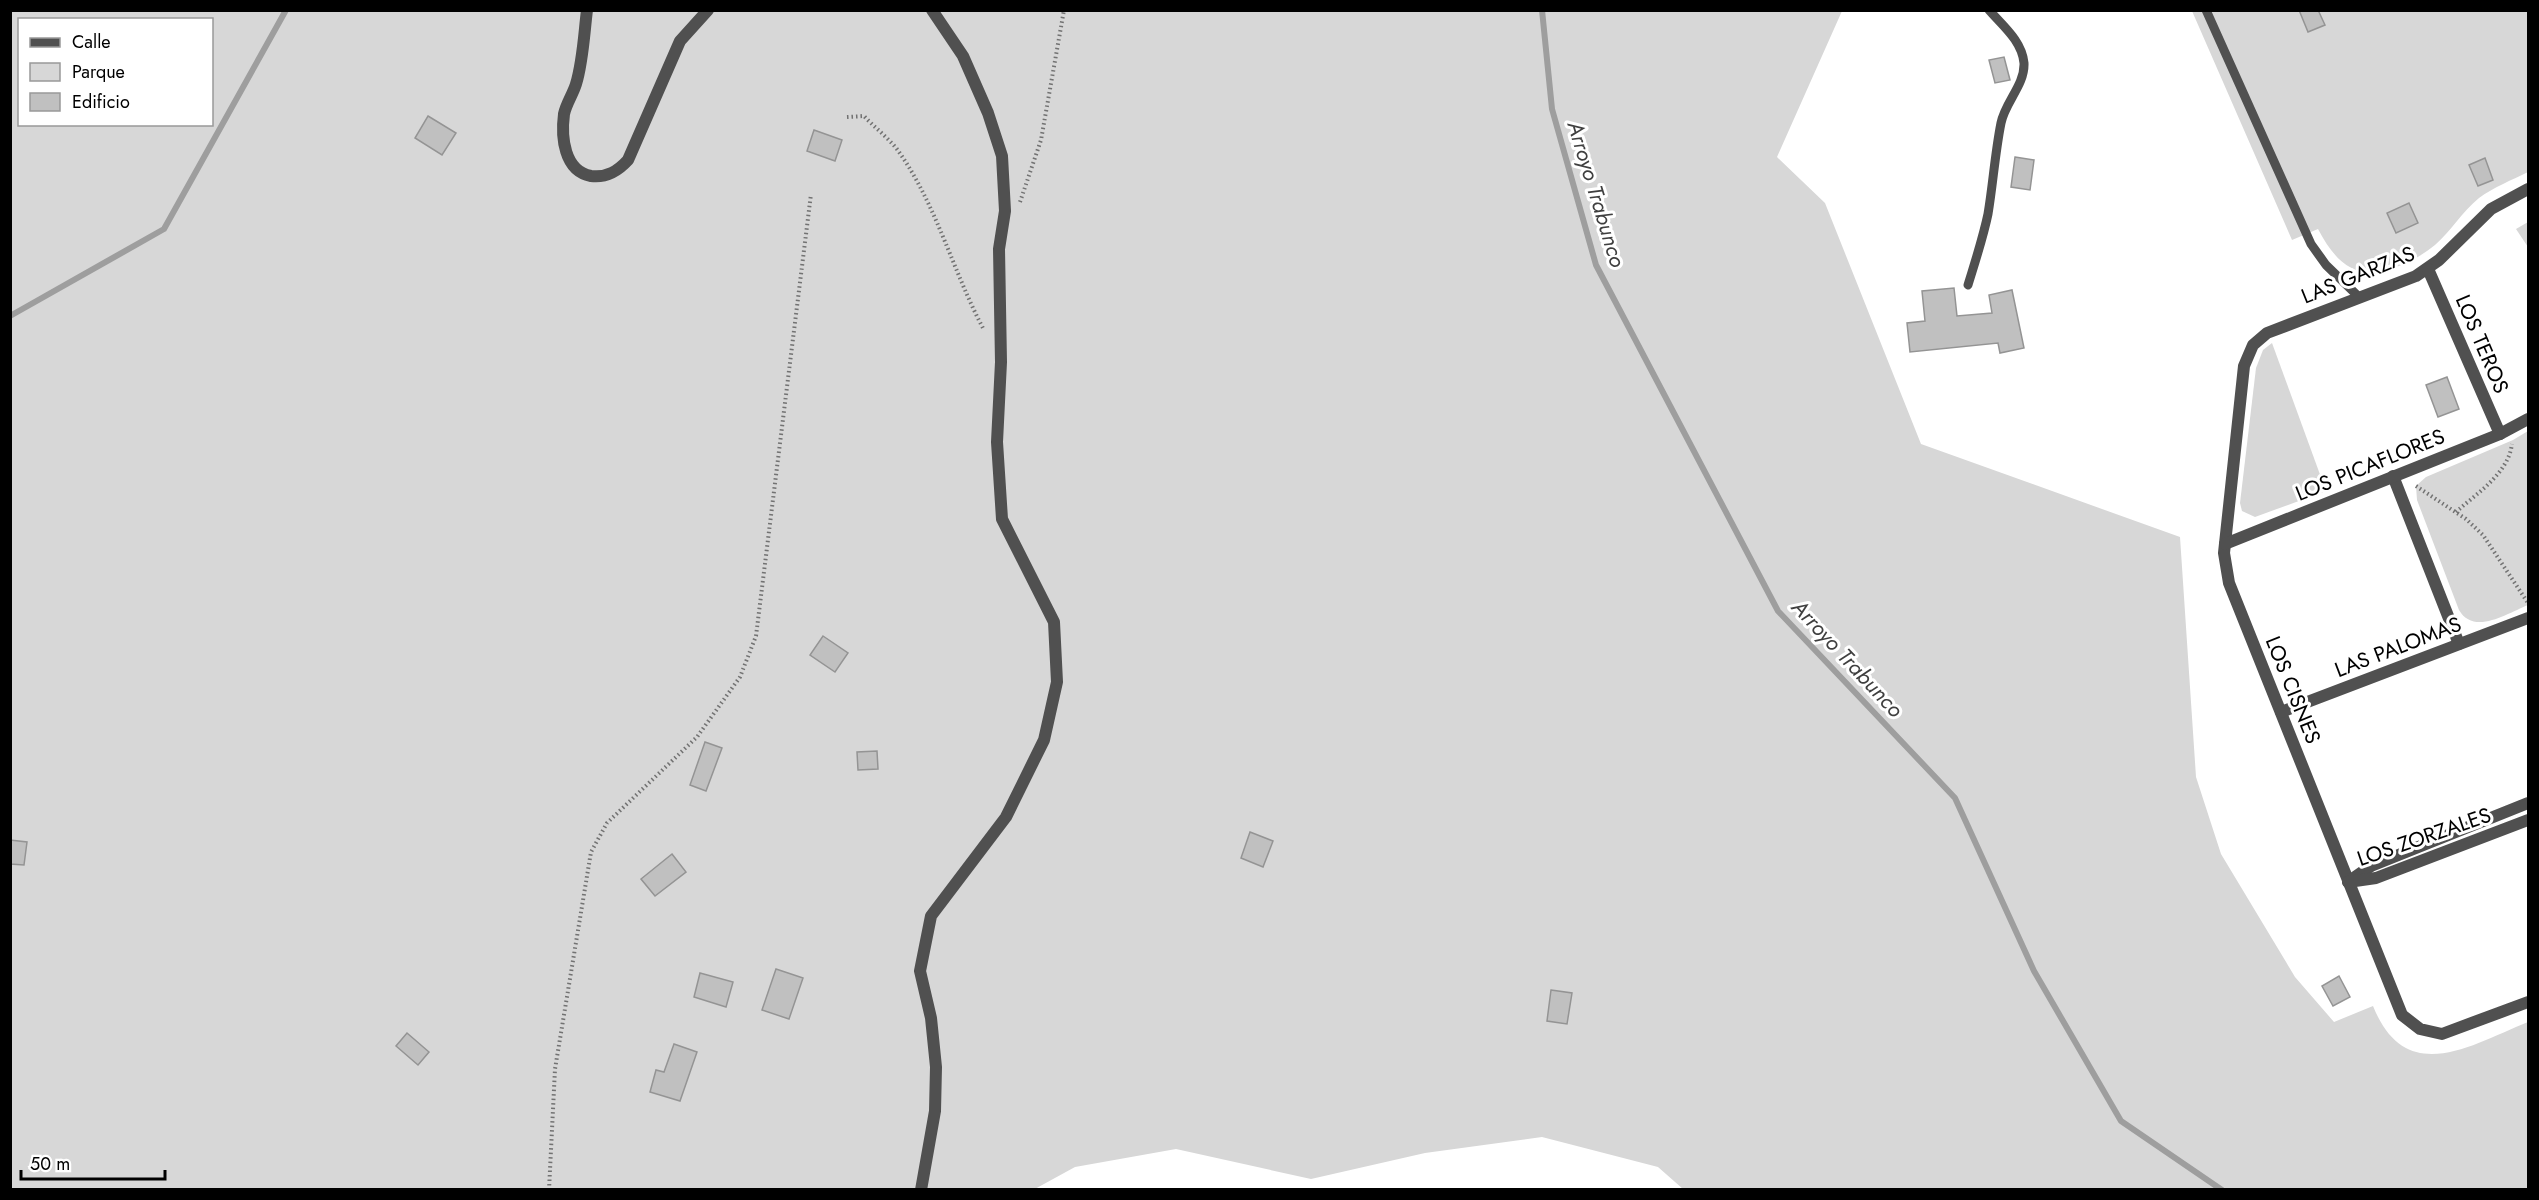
<svg xmlns="http://www.w3.org/2000/svg" width="2539" height="1200" font-family="Jost,sans-serif">
<style>
.green{fill:#d7d7d7;fill-rule:evenodd}
.lines{fill:none;stroke-linecap:round;stroke-linejoin:round}
.stream{stroke:#9e9e9e;stroke-width:6}
.building{fill:#c0c0c0;stroke:#949494;stroke-width:1.5}
.path{stroke:#727272;stroke-width:4;stroke-dasharray:1.5 3;stroke-linecap:butt}
.lane{stroke:#505050;stroke-width:9}
.street{stroke:#505050;stroke-width:12}
.labels{text-anchor:middle;stroke-width:6;stroke-linejoin:round;paint-order:stroke}
.street-label{font-size:21px;fill:#000;stroke:#fff}
.water-label{font-size:22px;font-style:italic;fill:#3f3f3f;stroke:#fff}
</style>
<rect width="100%" height="100%" fill="#fff"/>
<g class="green">
<path d="M10 11H1842L1777 157 1825 203 1921 444 2180 537 2196 777 2221 854 2295 977 2334 1022 2373 1006C2406 1088 2471 1045 2528 1022V1189H1683L1658 1167 1542 1137 1425 1153 1311 1179 1176 1149 1075 1167 1033 1190 11 1189ZM20 20H212V124H20Z"/>
<path d="M2192 11H2528V172C2512 180 2494 187 2479 198 2462 212 2451 231 2435 245 2424 254 2412 261 2399 266 2358 283 2337 265 2318 229L2292 240Z"/>
<path d="M2528 222V247L2516 229Z"/>
<path d="M2272 343 2326 491 2255 517 2242 511 2240 503 2256 368 2263 350Z"/>
<path d="M2528 431V605C2508 613 2474 636 2459 610L2417 500 2416 486 2426 477 2513 440Z"/>
</g>
<g class="lines">
<g class="stream">
<path d="M1542 10 1552 109 1596 265 1778 611 1955 798 2034 971 2121 1121 2222 1190"/>
<path d="M10 316 164 229 286 10"/>
</g>
</g>
<g class="building">
<path d="M2299 10H2318L2325 25 2308 32Z"/>
<path d="M2004 57 2010 80 1995 83 1989 60Z"/>
<path d="M428 116 456 133 442 155 415 138Z"/>
<path d="M814 130 842 140 835 161 807 151Z"/>
<path d="M2015 157 2034 160 2030 190 2011 187Z"/>
<path d="M2485 158 2493 180 2478 186 2469 165Z"/>
<path d="M2409 203 2418 223 2396 233 2387 213Z"/>
<path d="M1954 288 1957 316 1992 313 1989 295 2012 290 2024 348 2000 353 1998 343 1910 352 1907 323 1925 321 1922 291Z"/>
<path d="M2447 377 2459 409 2438 417 2426 385Z"/>
<path d="M823 636 848 653 835 672 810 655Z"/>
<path d="M705 742 722 748 706 791 690 785Z"/>
<path d="M877 751 878 769 858 770 857 752Z"/>
<path d="M1250 832 1273 841 1263 867 1241 858Z"/>
<path d="M10 840 27 842 24 865 10 864Z"/>
<path d="M672 854 686 872 655 896 641 879Z"/>
<path d="M776 969 803 978 789 1019 762 1010Z"/>
<path d="M700 973 733 982 726 1007 694 997Z"/>
<path d="M2339 976 2350 997 2333 1006 2322 986Z"/>
<path d="M1551 990 1572 993 1567 1024 1547 1021Z"/>
<path d="M407 1033 429 1052 418 1065 396 1046Z"/>
<path d="M674 1044 697 1052 680 1101 650 1092 656 1070 664 1072Z"/>
</g>
<g class="lines">
<g class="path">
<path d="M847 117 864 116C875 128 890 139 899 152 937 206 953 272 984 330"/>
<path d="M1020 202 1041 140 1064 10"/>
<path d="M2416 486 2466 519 2483 535 2528 603"/>
<path d="M2456 512C2477 493 2508 474 2512 444"/>
<path d="M549 1190 555 1069 591 852 607 823 697 737 740 677 756 636 811 194"/>
</g>
<g class="lane">
<path d="M2206 10 2311 244 2326 265 2360 298"/>
<path d="M1968 285C1975 262 1983 238 1988 214 1993 184 1995 153 2001 123 2005 102 2025 85 2024 63 2022 41 2003 26 1989 10"/>
</g>
<g class="street">
<path d="M587 10C584 34 583 61 576 84 573 94 566 104 564 114 561 137 564 171 591 176 607 178 618 171 628 160L680 41 708 10"/>
<path d="M2528 189 2491 209 2439 260 2416 276 2267 333 2253 345 2244 366 2224 553 2229 583 2402 1015 2420 1029 2442 1034 2528 1002"/>
<path d="M2428 269 2500 434"/>
<path d="M2393 476 2459 644"/>
<path d="M2225 544 2500 434 2528 419"/>
<path d="M2281 712 2528 618"/>
<path d="M2348 882 2371 866 2528 803"/>
<path d="M2348 882 2376 878 2528 820"/>
<path d="M921 1190 935 1111 936 1067 931 1018 920 971 931 916 1006 817 1044 740 1057 682 1054 622 1002 519 997 442 1001 362 999 249 1005 211 1002 156 988 113 963 56 932 10"/>
</g>
</g>
<g class="labels">
<g class="street-label">
<text transform="translate(2358 275) rotate(-22)" y="7">LAS GARZAS</text>
<text transform="translate(2482 344) rotate(67)" y="7">LOS TEROS</text>
<text transform="translate(2370 465) rotate(-22)" y="7">LOS PICAFLORES</text>
<text transform="translate(2398 647) rotate(-21)" y="7">LAS PALOMAS</text>
<text transform="translate(2293 690) rotate(68)" y="7">LOS CISNES</text>
<text transform="translate(2424 837) rotate(-19)" y="7">LOS ZORZALES</text>
</g>
<g class="water-label">
<text transform="translate(1597 194) rotate(73)" y="8">Arroyo Trabunco</text>
<text transform="translate(1848 658) rotate(47)" y="8">Arroyo Trabunco</text>
</g>
</g>
<rect width="2539" height="1200" fill="none" stroke="#000000" stroke-width="24"/>
<rect x="18" y="18" width="195" height="108" fill="#ffffff" stroke="#999999" stroke-width="1.5"/>
<rect x="30" y="38" width="30" height="9" fill="#505050" stroke="#999999" stroke-width="1.5"/>
<text x="72" y="48" font-size="18" fill="#000000">Calle</text>
<rect x="30" y="63" width="30" height="18" fill="#d7d7d7" stroke="#999999" stroke-width="1.5"/>
<text x="72" y="78" font-size="18" fill="#000000">Parque</text>
<rect x="30" y="93" width="30" height="18" fill="#c0c0c0" stroke="#999999" stroke-width="1.5"/>
<text x="72" y="108" font-size="18" fill="#000000">Edificio</text>
<path d="M21 1170v9h144v-9" fill="none" stroke="#000000" stroke-width="3"/>
<text x="30" y="1170" font-size="18" fill="#000000" stroke="#ffffff" stroke-width="4.5" paint-order="stroke">50 m</text>
</svg>
